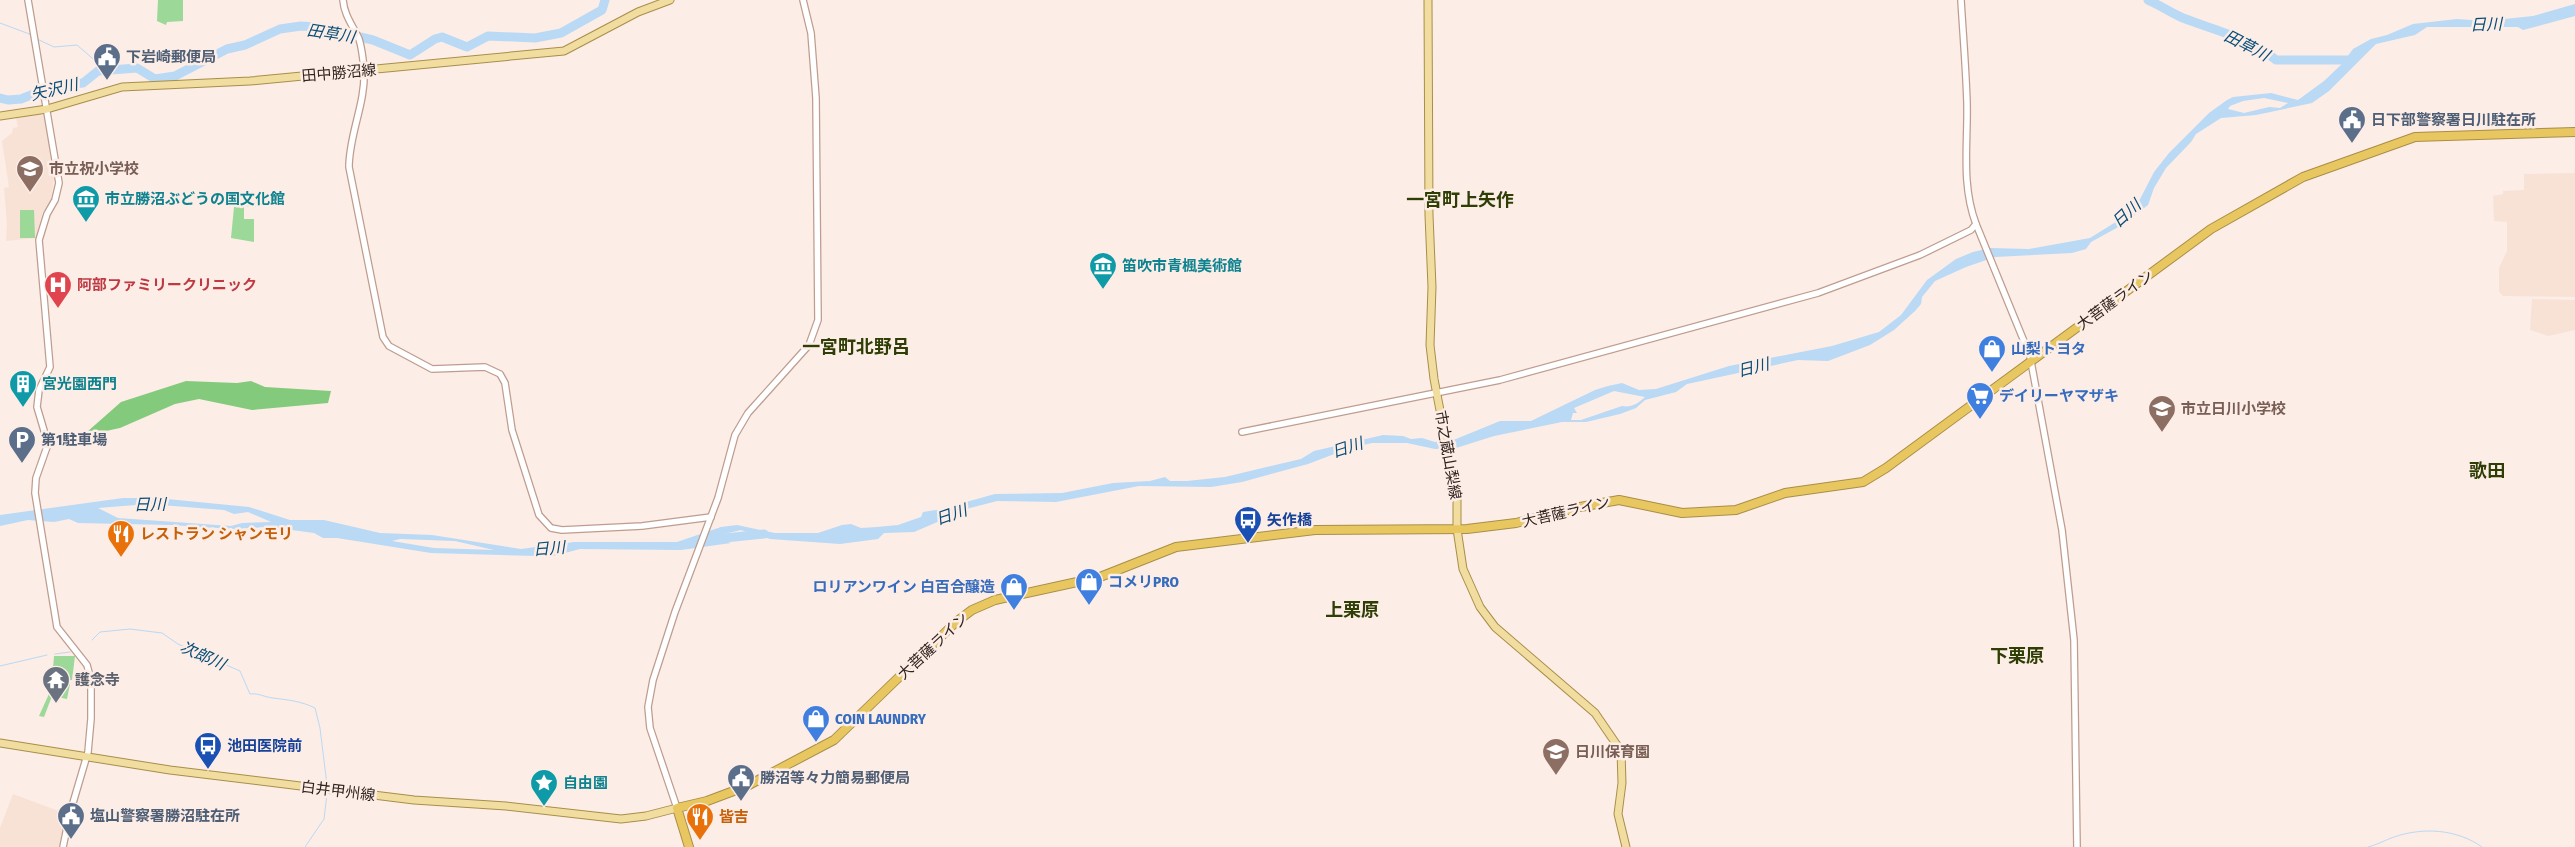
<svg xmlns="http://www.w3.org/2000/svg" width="2575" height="847" font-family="'Fira Sans Condensed','Noto Sans JP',sans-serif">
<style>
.education{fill:#f8e2d5}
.green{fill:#9cd897}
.forest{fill:#83ca7d}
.water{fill:#b9d9f5;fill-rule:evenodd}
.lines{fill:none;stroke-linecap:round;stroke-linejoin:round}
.stream{stroke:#b9d9f5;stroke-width:1}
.river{stroke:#b9d9f5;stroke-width:9}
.minor-casing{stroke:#be9d8f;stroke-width:8}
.major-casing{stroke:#a88e49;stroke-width:9}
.highway-casing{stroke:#a88e49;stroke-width:10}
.minor{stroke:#fff;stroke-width:5.5}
.major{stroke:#f1dda0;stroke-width:7}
.highway{stroke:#e8c760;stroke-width:8}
.labels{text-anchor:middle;stroke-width:5;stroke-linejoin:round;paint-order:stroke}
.service-label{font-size:15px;font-weight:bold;fill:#4e5e75;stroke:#fcede7;text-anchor:start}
.street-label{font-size:15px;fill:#32251f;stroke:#fcede7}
.education-label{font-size:15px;font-weight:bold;fill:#785e54;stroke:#fcede7;text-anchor:start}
.culture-label{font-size:15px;font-weight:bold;fill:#0d838f;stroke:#fcede7;text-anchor:start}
.health-label{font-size:15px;font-weight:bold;fill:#be3a42;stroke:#fcede7;text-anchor:start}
.shop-label{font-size:15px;font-weight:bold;fill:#366cbe;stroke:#fcede7;text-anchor:start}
.transit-label{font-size:15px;font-weight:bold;fill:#164399;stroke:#fcede7;text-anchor:start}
.food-label{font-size:15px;font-weight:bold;fill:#c56008;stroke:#fcede7;text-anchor:start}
.worship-label{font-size:15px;font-weight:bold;fill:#5b616d;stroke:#fcede7;text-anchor:start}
.water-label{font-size:16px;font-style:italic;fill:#074c77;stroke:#fcede7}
.quarter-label{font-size:18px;font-weight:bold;fill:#2e3e04;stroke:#fcede7}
</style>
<rect width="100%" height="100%" fill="#fcede7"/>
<g class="education">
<path d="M41 114 45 117 54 178 51 200 47 209 43 211 36 238 6 241 7 224 4 188 9 187 2 141 12 133 13 128 18 127 16 118Z"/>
<path d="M2575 173V297L2503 296 2499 292V268L2507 251V222L2494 221 2493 196 2503 194V191L2524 190V174Z"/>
<path d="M2532 299 2575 300V330L2548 336 2530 330Z"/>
<path d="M13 794 64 813 66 816 59 847H0V828Z"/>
</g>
<g class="green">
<path d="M158 0H183V21L167 22 166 25 157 21Z"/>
<path d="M243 199 258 202V207L244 206V219H254V242L231 238 234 207H243Z"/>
<path d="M20 210H34L35 238H20Z"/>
<path d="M54 656H75L72 680 52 681Z"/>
<path d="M70 684 67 699 52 696 44 717 39 716 53 685Z"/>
</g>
<path class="forest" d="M186 381 237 383 251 381 265 387 331 391 328 403 252 410 199 399 175 404 120 428 92 434 87 432 121 402Z"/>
<path class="water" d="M2575 4V16L2523 30 2518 27H2427L2415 35 2376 44 2329 91 2312 103 2256 115 2221 118 2196 134 2191 142 2166 168 2154 188 2148 205 2122 225 2091 242 2086 249 2072 253 1995 257 1966 267 1935 281 1922 297 1921 304 1915 311 1894 330 1870 345 1828 361 1798 360 1687 384 1676 392 1645 400 1636 408 1620 414 1586 422H1562L1494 436 1453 449H1435L1407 443H1372L1350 448 1308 464 1242 482 1211 487 1139 486 1056 502 997 501 970 508 914 532 884 533 878 539 840 544 770 539 741 530 711 537 731 543 681 550 580 549 553 556H538L431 553 337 538H323L314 533 270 527 233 529 171 525 78 523 69 519 54 522 28 520 0 526V515L123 498H157L249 507 290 520H324L380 533 432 535 521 549 574 542H677L721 527 737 525 775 533H818L842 525 851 524 861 528 877 527 898 525 921 517 923 512 956 507 966 502 995 494 1062 493 1113 483 1150 481 1165 477 1170 481H1187L1225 477 1301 459 1314 451 1383 435 1403 436 1411 439 1422 438 1435 442 1456 439 1500 421H1531L1595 390 1608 386 1622 383 1639 390 1656 389 1729 366 1832 346 1879 332 1901 315 1927 280 1956 259 1973 252 1990 248 2029 249 2090 238 2119 220 2137 205 2154 172 2169 153 2209 113 2227 100 2233 97 2271 93 2298 100 2324 81 2344 62 2338 59 2347 57 2353 49 2371 39 2387 35 2413 24 2457 19 2485 21 2533 16ZM2264 98 2288 103 2280 108 2269 107 2244 113 2228 109 2230 106 2243 101ZM1614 391 1645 397C1639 403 1631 408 1622 406L1581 420H1571L1573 413H1577L1574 408ZM148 504 224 510 234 514 248 512 271 522 242 523 231 526 118 518 98 508ZM400 539 455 541 494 550 434 548 392 541Z"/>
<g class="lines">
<g class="stream">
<path d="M0 23 32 35"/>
<path d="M37 39 54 47 77 45 106 70"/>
<path d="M92 640 100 632 130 629 162 633 178 644 240 671 250 694C259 693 264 697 273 698 288 700 301 701 315 708L320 728 327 785"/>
<path d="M55 654 70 652"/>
<path d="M0 666 47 655"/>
<path d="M305 847 324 819 327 794"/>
<path d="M2368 847C2377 845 2385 840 2394 837 2423 827 2457 829 2482 847"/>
</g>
<g class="river">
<path d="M2148 0C2160 5 2171 13 2183 18 2214 30 2250 38 2276 60H2349"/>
<path d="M0 98 8 100 21 99 36 93 52 92 63 85 83 83 98 71 137 68 155 79 175 76 227 49 245 45 280 29 301 26 317 27 373 40 410 55 435 39 442 37 467 47 488 36 535 38 561 33 602 10 605 0"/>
<path d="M705 540 764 534"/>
</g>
<defs>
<g id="minor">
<path d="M28 0 59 183 55 200 47 214 39 240 50 367 39 390 37 407 48 444 36 478 35 493 57 627 87 665 91 680V719L88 752 70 813 63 847"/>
<path d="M343 0C344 15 353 26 359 39 362 48 363 59 364 69 366 103 349 134 349 167L383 337 389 346 432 369 485 367 500 374 505 383 512 430 539 515 551 528 562 530 642 526 711 517"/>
<path d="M1976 224 2030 356 2062 530 2074 640 2077 847"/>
<path d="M1242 432 1500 380 1818 293 1920 255 1971 230 1976 224C1961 184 1968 144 1967 103 1966 69 1963 34 1961 0"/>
<path d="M677 808 650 728 648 707 653 680 675 612 718 498 735 435 748 413 809 345 818 320 816 98 811 33 803 0"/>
</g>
<g id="major">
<path d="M1428 0 1429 215 1432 287 1430 345 1434 379 1457 499V529L1463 569 1480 607 1495 627 1595 713 1621 751 1622 783 1618 814 1626 847"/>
<path d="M0 116 47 109 122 87 250 81 564 51 638 12 670 0"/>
<path d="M0 743 170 770 414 800 506 806 621 819 646 816 677 808"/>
</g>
<path id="highway" d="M689 847 677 808 707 801 747 786 834 740 956 622 972 610 995 600 1100 577 1176 547 1315 530 1467 529 1516 523 1580 507 1619 500 1682 513 1736 510 1785 493 1863 482 1886 468 2211 229 2303 177 2415 137 2575 132"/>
</defs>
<use href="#minor" class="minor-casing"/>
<use href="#major" class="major-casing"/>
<use href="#highway" class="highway-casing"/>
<use href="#minor" class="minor"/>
<use href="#major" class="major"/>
<use href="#highway" class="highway"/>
</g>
<defs>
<symbol id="civic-pin" viewBox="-11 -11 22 30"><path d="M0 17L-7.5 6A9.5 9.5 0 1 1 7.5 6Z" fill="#5c6f8a" stroke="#fcede7"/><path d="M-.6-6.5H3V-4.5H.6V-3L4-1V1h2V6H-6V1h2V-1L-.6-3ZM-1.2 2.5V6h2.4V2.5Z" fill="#fff"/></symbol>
<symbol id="school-pin" viewBox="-11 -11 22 30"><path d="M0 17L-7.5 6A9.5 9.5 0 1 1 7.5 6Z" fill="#8d6e63" stroke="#fcede7"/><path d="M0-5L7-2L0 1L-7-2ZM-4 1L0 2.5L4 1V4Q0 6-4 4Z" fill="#fff"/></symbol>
<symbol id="museum-pin" viewBox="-11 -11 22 30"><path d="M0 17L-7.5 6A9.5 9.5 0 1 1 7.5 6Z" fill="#0f9aa8" stroke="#fcede7"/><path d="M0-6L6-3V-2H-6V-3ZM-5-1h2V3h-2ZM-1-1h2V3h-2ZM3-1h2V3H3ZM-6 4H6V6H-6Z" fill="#fff"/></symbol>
<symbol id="hospital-pin" viewBox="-11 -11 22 30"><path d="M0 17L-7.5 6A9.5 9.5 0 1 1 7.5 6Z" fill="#e0444e" stroke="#fcede7"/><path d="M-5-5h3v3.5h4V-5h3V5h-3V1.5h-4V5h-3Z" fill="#fff"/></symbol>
<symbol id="shop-pin" viewBox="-11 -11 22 30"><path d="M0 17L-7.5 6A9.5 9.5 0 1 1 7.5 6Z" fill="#3f7fe0" stroke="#fcede7"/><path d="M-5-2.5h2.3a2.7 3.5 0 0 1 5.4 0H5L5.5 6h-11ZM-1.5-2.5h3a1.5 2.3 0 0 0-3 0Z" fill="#fff"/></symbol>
<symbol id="building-pin" viewBox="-11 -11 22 30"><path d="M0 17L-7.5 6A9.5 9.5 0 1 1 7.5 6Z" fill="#0f9aa8" stroke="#fcede7"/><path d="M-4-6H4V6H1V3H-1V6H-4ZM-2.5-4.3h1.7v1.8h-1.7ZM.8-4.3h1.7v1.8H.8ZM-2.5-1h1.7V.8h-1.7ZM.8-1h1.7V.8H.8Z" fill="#fff"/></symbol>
<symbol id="supermarket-pin" viewBox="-11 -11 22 30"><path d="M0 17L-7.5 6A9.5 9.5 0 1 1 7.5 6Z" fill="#3f7fe0" stroke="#fcede7"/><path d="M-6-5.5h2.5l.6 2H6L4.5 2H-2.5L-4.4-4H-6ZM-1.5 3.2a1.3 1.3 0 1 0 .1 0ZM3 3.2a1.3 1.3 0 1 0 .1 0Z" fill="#fff"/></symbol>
<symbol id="parking-pin" viewBox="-11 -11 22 30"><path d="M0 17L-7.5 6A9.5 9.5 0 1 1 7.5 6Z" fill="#5c6f8a" stroke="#fcede7"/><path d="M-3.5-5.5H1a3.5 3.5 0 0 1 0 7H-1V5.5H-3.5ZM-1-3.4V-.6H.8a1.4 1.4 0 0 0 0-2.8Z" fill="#fff"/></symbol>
<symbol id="bus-pin" viewBox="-11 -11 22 30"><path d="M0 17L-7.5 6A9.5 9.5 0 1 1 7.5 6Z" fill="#1a4fb4" stroke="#fcede7"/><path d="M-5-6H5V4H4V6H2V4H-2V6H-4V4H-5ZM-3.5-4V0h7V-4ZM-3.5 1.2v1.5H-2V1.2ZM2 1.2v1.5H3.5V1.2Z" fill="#fff"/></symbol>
<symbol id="restaurant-pin" viewBox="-11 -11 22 30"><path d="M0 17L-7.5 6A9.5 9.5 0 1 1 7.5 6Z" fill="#e8710a" stroke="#fcede7"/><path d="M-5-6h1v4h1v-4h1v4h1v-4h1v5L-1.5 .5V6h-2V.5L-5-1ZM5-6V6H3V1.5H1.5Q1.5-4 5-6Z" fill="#fff"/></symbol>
<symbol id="temple-pin" viewBox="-11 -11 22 30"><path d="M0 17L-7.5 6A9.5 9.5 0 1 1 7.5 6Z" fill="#6b7280" stroke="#fcede7"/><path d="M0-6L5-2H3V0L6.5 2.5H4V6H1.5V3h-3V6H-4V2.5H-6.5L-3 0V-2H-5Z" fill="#fff"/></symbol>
<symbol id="sight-pin" viewBox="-11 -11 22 30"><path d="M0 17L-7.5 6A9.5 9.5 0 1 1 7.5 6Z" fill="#0f9aa8" stroke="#fcede7"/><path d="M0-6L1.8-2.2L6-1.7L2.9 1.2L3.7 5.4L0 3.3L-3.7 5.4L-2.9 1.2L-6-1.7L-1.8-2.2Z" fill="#fff"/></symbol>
</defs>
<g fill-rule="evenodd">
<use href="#civic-pin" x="91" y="41" width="32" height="43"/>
<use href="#civic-pin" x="2336" y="104" width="32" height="43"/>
<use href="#school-pin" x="14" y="153" width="32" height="43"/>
<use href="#museum-pin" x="70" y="183" width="32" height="43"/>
<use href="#museum-pin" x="1087" y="250" width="32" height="43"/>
<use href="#hospital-pin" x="42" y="269" width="32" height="43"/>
<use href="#shop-pin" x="1976" y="333" width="32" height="43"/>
<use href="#building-pin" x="7" y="368" width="32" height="43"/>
<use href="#supermarket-pin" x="1964" y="380" width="32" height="43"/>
<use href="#school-pin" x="2146" y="393" width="32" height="43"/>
<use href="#parking-pin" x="6" y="424" width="32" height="43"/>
<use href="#bus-pin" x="1232" y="504" width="32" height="43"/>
<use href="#restaurant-pin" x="105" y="518" width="32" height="43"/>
<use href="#shop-pin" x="1073" y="566" width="32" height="43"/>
<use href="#shop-pin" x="998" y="571" width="32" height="43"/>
<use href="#temple-pin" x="40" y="664" width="32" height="43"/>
<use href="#shop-pin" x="800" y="703" width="32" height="43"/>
<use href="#bus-pin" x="192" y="730" width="32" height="43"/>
<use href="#school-pin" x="1540" y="736" width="32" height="43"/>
<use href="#civic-pin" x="725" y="762" width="32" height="43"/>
<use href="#sight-pin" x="528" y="767" width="32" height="43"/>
<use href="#civic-pin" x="55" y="800" width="32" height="43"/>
<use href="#restaurant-pin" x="684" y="801" width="32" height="43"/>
</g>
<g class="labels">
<g class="service-label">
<text x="126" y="62">下岩崎郵便局</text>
<text x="2371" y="125">日下部警察署日川駐在所</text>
<text x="41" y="445">第1駐車場</text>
<text x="760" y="783">勝沼等々力簡易郵便局</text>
<text x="90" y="821">塩山警察署勝沼駐在所</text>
</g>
<g class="street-label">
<text transform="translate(339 73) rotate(-5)" y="5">田中勝沼線</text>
<text transform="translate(2115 300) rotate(-36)" y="5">大菩薩ライン</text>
<text transform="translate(1448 455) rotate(80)" y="5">市之蔵山梨線</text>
<text transform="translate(1566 512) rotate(-13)" y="5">大菩薩ライン</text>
<text transform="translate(933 646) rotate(-43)" y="5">大菩薩ライン</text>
<text transform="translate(338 791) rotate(7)" y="5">白井甲州線</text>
</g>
<g class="education-label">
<text x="49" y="174">市立祝小学校</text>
<text x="2181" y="414">市立日川小学校</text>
<text x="1575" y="757">日川保育園</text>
</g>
<g class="culture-label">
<text x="105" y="204">市立勝沼ぶどうの国文化館</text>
<text x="1122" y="271">笛吹市青楓美術館</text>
<text x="42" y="389">宮光園西門</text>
<text x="563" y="788">自由園</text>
</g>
<g class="health-label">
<text x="77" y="290">阿部ファミリークリニック</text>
</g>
<g class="shop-label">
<text x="2011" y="354">山梨トヨタ</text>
<text x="1999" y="401">デイリーヤマザキ</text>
<text x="1108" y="587">コメリPRO</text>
<text x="995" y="592" text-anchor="end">ロリアンワイン 白百合醸造</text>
<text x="835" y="724">COIN LAUNDRY</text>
</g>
<g class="transit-label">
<text x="1267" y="525">矢作橋</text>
<text x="227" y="751">池田医院前</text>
</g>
<g class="food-label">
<text x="140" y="539">レストラン シャンモリ</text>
<text x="719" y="822">皆吉</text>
</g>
<g class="worship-label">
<text x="75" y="685">護念寺</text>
</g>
<g class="water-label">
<text transform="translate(2486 24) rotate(-2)" y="6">日川</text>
<text transform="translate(331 33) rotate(9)" y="6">田草川</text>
<text transform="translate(2247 45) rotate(27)" y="6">田草川</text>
<text transform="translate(54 89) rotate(-13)" y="6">矢沢川</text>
<text transform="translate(2126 213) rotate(-42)" y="6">日川</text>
<text transform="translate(1753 367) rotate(-14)" y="6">日川</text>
<text transform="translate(1347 447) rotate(-18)" y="6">日川</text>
<text transform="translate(150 504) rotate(-1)" y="6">日川</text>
<text transform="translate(951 514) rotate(-19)" y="6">日川</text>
<text transform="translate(549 548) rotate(-5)" y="6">日川</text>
<text transform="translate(203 655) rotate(24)" y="6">次郎川</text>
</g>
<g class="quarter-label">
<text x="1460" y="206">一宮町上矢作</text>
<text x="856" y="353">一宮町北野呂</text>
<text x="2487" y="477">歌田</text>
<text x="1352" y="616">上栗原</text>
<text x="2017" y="662">下栗原</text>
</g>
</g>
</svg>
